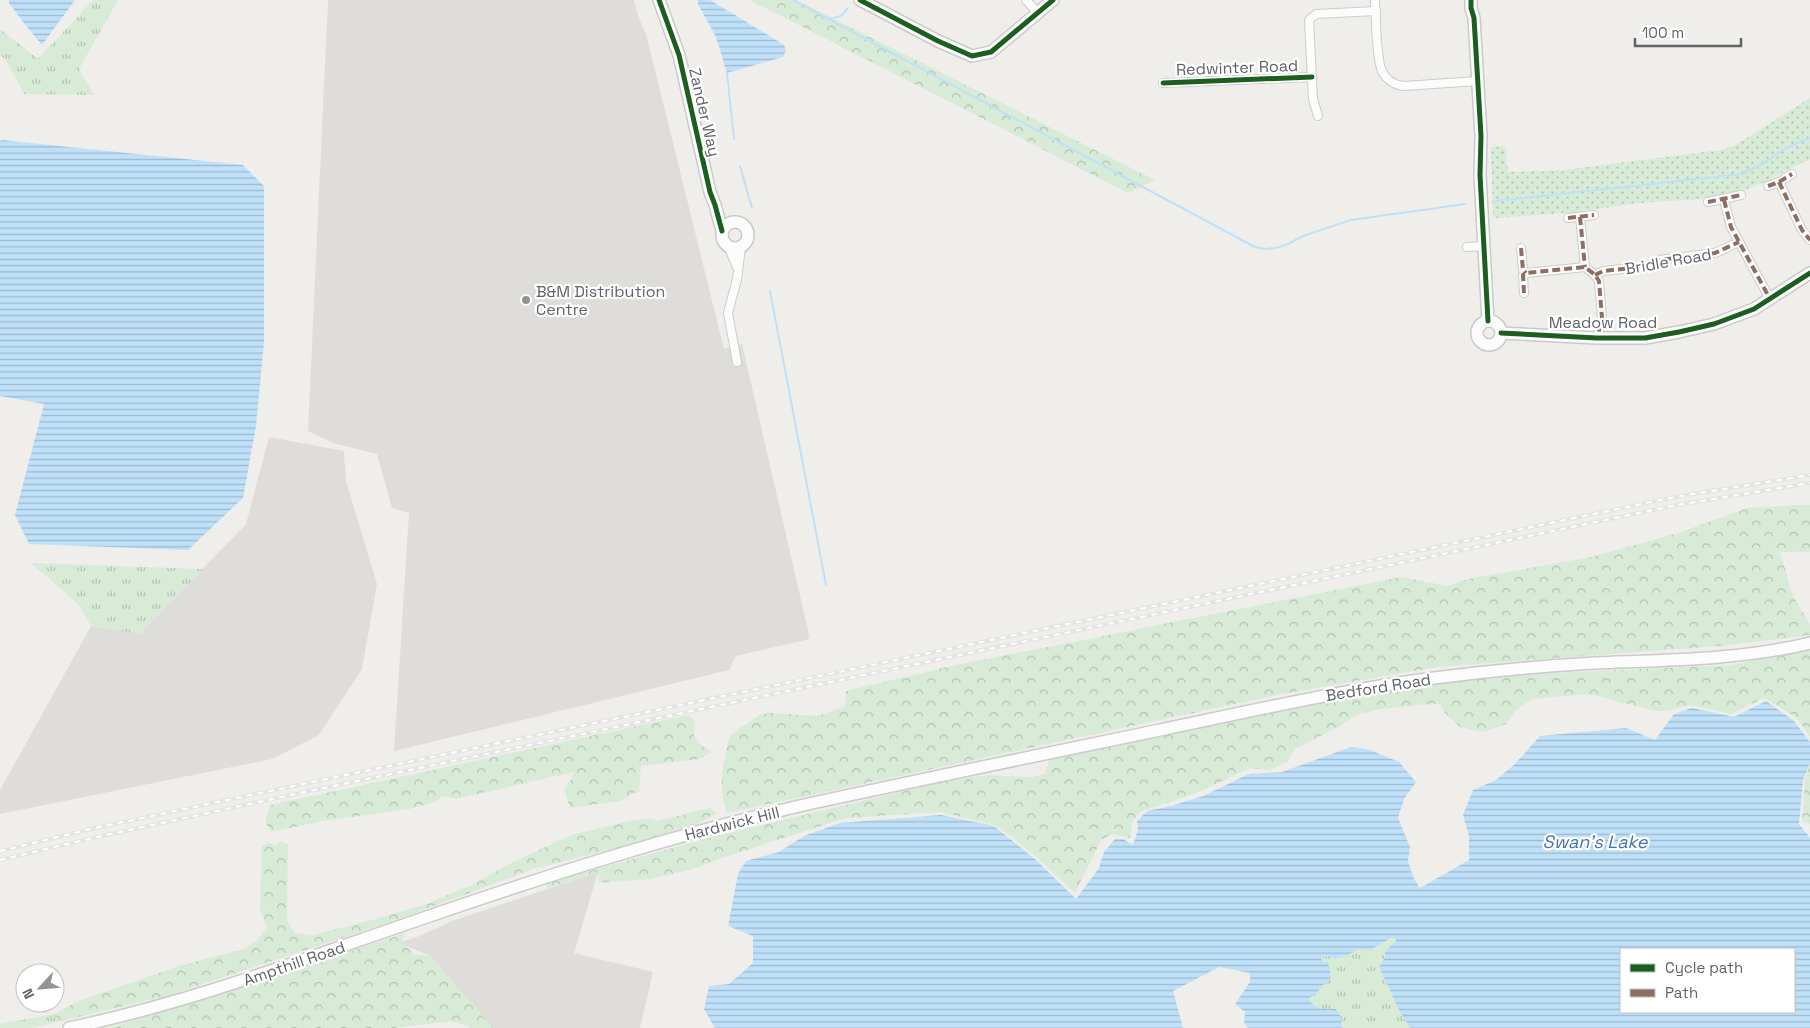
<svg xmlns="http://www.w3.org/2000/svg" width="1810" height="1028" font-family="'Space Grotesk',sans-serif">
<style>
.industrial{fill:#dfddda}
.grass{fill:url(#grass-tufts)}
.forest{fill:url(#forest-crowns)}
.park{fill:url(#park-dots)}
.water{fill:url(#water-rules);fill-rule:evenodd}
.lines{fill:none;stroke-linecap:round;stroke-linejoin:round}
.stream{stroke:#bfe0f9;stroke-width:2}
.street-casing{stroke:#cbcccc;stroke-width:10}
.secondary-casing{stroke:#cacacb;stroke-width:14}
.street{stroke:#fdfcfc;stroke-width:8}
.secondary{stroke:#fdfcfc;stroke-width:11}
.rail-casing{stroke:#e4e4e4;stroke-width:4}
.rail{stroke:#fff;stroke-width:2;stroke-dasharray:5.5;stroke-linecap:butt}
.quiet{stroke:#8d6e63;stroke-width:4;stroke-dasharray:8 4;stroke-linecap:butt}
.cycleway-casing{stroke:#fff;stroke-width:8}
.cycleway{stroke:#1b5e20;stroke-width:5}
.poi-dot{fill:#919496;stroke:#fff;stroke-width:2}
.labels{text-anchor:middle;stroke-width:4.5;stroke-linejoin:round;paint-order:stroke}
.street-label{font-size:16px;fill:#5f6368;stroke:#fff}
.poi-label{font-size:16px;fill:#5f6368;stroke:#fff;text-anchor:start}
.water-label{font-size:18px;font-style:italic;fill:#4174aa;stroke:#fff}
</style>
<defs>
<pattern id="grass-tufts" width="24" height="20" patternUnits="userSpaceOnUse" patternTransform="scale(1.25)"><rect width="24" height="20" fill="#d8ebd6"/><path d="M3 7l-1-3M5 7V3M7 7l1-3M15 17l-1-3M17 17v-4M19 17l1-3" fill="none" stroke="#b2c2b1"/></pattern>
<pattern id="forest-crowns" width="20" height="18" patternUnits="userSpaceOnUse" patternTransform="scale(1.25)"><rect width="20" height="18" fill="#d8ebd6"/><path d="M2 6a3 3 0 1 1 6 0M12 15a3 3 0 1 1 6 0" fill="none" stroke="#b2c2b1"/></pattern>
<pattern id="park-dots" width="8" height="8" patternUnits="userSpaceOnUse" patternTransform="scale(1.25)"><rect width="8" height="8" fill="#d8ebd6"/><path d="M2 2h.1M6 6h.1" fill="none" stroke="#b2c2b1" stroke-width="1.8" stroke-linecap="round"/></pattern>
<pattern id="water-rules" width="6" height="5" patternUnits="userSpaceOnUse" patternTransform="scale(1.25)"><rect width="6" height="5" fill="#bfe0f9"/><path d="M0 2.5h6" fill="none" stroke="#9eb9cd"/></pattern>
</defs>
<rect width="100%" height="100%" fill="#efeeea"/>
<g class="industrial">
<path d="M328 0H634L638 16 646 34 724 349 742 344 810 639 736 656 729 670 394 751 409 513 392 508 377 454 333 443 308 431Z"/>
<path d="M269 437 344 451 346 481 377 584 362 669 319 735 272 759 0 814V790L91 626 140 633 246 524Z"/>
<path d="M598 872 574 953 653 972 640 1028H493L429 955 398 943 417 937 452 921Z"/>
</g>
<g class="grass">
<path d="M93 0H118L79 69 94 95 24 94 6 60 0 55V29L38 59Z"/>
<path d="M31 563 203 569 140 634 91 626 79 605Z"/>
<path d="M1390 938 1396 939V941L1385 951V958L1379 967 1399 1010 1410 1028H1342L1341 1017 1332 1009C1323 1011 1310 1007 1310 997L1321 988 1327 980 1326 961H1322L1321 958 1330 956 1334 959 1346 956 1359 948 1370 950Z"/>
<path d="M54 1014 57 1022 32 1028H0V1024Z"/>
</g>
<g class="forest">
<path d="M750 0H796L1155 180 1128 193Z"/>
<path d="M1796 505H1810V552H1780L1793 596 1810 624V635L1720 646 1437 667 1277 695 727 813C717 782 723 766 730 735L761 714 770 713 817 716 845 707 846 691 951 666 1401 577 1448 586 1468 579 1591 557 1678 533 1748 508Z"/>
<path d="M1810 650V737L1797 718 1764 698 1731 714 1689 705 1667 711H1655L1589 694 1532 699 1516 710 1506 724 1484 732 1460 727 1445 713 1440 704 1418 705 1380 709 1357 715 1338 727 1295 749 1287 762 1269 770 1250 768 1199 792 1140 812 1132 822 1130 838 1112 834 1101 840 1075 893 1041 861 996 825 940 812 846 818 731 855 690 870 650 879 599 883 598 872 548 888 546 883 716 836 950 780 988 775 1030 777 1045 774 1050 758 1333 698 1437 682 1536 674 1730 665Z"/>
<path d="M688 715 695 721 694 736 701 745 712 752 700 759 641 766 639 791 619 801 570 808 564 789 572 778 574 772 456 799 442 796 436 802 409 809 322 821 271 832 265 822 270 805Z"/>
<path d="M1810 764V824L1802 822 1805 779Z"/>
<path d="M710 808 717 813 697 824 622 847 533 869 405 917 170 995 57 1022 54 1014 79 1001 179 966 244 949 258 939 267 927 260 911 262 846 269 843 275 846 281 841 288 844 287 920 294 933 312 935 372 920 424 905 472 885 509 864 571 835 630 821 652 818 657 821Z"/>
<path d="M405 933 402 941 414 955H429L493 1028H472L452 1021 396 1028H108L246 987Z"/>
</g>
<path class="park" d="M1810 98V159C1786 169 1766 184 1741 191 1713 200 1683 200 1654 202 1624 204 1595 210 1566 213 1543 215 1520 216 1497 218L1493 217 1491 147 1505 146 1508 172 1564 170 1720 150 1734 146Z"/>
<g class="water">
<path d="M9 0H75L42 45 27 27 9 3Z"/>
<path d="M698 0H710L784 45 786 50 783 57 727 73 716 37 698 4Z"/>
<path d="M2 140 243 165 264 186V342L256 426 243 498 188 550 29 544 15 515 44 404 0 396V141Z"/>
<path d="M1766 701 1794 721 1810 742V763L1803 780 1799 824 1810 838V1028H1410L1399 1010 1379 967 1385 958V951L1396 941V939L1391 938 1370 950 1359 949 1346 956 1334 959 1330 956 1321 958 1322 961 1328 962 1331 977 1314 995 1310 997 1309 999C1316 1011 1325 1009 1336 1009L1341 1017 1342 1028H1248L1244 1023 1245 1012 1235 1004 1250 982V973L1219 967 1173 991 1183 1028H715L704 1009 709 986 729 984 753 963V936L728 926 738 874 746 861 779 852 804 836 840 823 941 815 994 826 1036 860 1076 899 1099 868 1104 852 1115 839H1123L1133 845 1138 830 1137 821 1147 811 1171 806 1203 796 1249 774 1282 772 1351 747 1370 750 1399 762 1416 782 1404 799 1398 818 1410 847 1408 862 1414 879 1420 888 1469 860V836L1463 815 1473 790 1496 780 1515 764 1540 736 1626 728 1655 740 1674 714 1692 708 1734 717ZM1794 949V1012H1621V949Z"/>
</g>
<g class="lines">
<g class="stream">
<path d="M793 0 1255 247 1265 249 1276 248 1288 244 1303 236 1351 220 1465 204"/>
<path d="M829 19 841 16 848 8"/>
<path d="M727 73 734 139"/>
<path d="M740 166 752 208"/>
<path d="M1496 201 1742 174 1766 162 1782 150 1810 138"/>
<path d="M770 291 826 585"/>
</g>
<defs>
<g id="street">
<path d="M1026 0 1038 13"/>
<path d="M1375 0C1376 15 1376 59 1382 71 1386 80 1395 85 1404 86L1478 81"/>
<path d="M1163 83 1312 77"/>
<path d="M1318 116 1313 99 1309 20 1316 14 1376 11"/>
<path d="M1779 182 1802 230 1810 240"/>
<path d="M1768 186 1779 182 1792 174"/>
<path d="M1724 200 1731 227 1770 299"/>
<path d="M1708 202 1741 195"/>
<path d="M1580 217 1585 267"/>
<path d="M1568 218 1594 215"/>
<path d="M728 246 737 267"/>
<path d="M1467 247 1484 246"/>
<path d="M1521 248 1523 270 1526 273"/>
<path d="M1595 275 1603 271 1651 266 1659 260 1715 253 1739 242"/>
<path d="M1524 293 1523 275 1526 273 1585 267 1595 275 1599 281 1602 318 1597 338"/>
<path d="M737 362 728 313 737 279 741 247"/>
</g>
<g id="secondary">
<path d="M659 0 679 55 710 192 715 205 722 231"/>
<path d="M860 0 938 41 972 56 991 52 1053 0"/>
<path d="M1471 0V8L1474 18 1481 136 1480 175 1488 321"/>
<circle cx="735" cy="235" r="13"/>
<circle cx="1489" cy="333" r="12"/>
<path d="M1501 333 1597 338H1645L1679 332 1714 324 1754 309 1810 273"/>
<path d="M69 1028C189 1003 304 959 421 919 551 874 683 832 817 802 931 777 1046 754 1160 730 1251 711 1342 690 1434 678 1488 671 1542 666 1595 663 1667 660 1740 660 1810 643"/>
</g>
</defs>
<use href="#street" class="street-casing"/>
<use href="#secondary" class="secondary-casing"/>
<use href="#street" class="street"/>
<use href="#secondary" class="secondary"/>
<defs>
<g id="rail">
<path d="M0 851 95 828 303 784 1675 497 1810 475"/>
<path d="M0 860 97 837 305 792 1677 505 1810 483"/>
</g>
</defs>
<use href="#rail" class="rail-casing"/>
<use href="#rail" class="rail"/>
<g class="quiet">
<path d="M1779 182 1802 230 1810 240"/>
<path d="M1768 186 1779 182 1792 174"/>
<path d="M1724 200 1731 227 1770 299"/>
<path d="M1708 202 1741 195"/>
<path d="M1580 217 1585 267"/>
<path d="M1568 218 1594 215"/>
<path d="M1521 248 1523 270 1526 273"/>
<path d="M1595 275 1603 271 1651 266 1659 260 1715 253 1739 242"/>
<path d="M1524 293 1523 275 1526 273 1585 267 1595 275 1599 281 1602 318 1597 338"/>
</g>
<defs>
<g id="cycleway">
<path d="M659 0 679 55 710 192 715 205 722 231"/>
<path d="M860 0 938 41 972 56 991 52 1053 0"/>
<path d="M1471 0V8L1474 18 1481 136 1480 175 1488 321"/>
<path d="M1163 83 1312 77"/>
<path d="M1501 333 1597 338H1645L1679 332 1714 324 1754 309 1810 273"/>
</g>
</defs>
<use href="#cycleway" class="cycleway-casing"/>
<use href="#cycleway" class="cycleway"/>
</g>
<circle class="poi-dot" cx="526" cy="300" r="5"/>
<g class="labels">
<g class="street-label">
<text transform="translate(1237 67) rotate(-2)" y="6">Redwinter Road</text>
<text transform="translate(705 112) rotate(77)" y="6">Zander Way</text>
<text transform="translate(1668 261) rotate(-10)" y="6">Bridle Road</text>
<text x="1603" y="328">Meadow Road</text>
<text transform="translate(1378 687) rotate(-9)" y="6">Bedford Road</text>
<text transform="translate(732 823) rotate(-14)" y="6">Hardwick Hill</text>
<text transform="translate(294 963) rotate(-19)" y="6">Ampthill Road</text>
</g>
<g class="poi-label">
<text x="536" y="297">B&amp;M Distribution<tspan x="536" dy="18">Centre</tspan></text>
</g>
<g class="water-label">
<text x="1595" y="848">Swan's Lake</text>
</g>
</g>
<rect x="1620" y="948" width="175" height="65" fill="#ffffff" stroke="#bfc1c3"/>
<rect x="1630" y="964" width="25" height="8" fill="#1b5e20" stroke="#bfc1c3"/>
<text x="1665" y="973" font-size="15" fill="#5f6368">Cycle path</text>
<rect x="1630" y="989" width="25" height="8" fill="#8d6e63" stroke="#bfc1c3"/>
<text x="1665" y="998" font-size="15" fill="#5f6368">Path</text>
<g transform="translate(40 988) rotate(244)"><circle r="24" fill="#ffffff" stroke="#bfc1c3"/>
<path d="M0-4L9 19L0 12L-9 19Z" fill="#919496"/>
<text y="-8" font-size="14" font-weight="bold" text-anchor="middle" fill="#5f6368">N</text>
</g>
<path d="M1635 38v8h106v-8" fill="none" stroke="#5f6368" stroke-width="2.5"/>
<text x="1642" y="38" font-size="15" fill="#5f6368" stroke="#ffffff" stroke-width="4" paint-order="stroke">100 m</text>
</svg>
